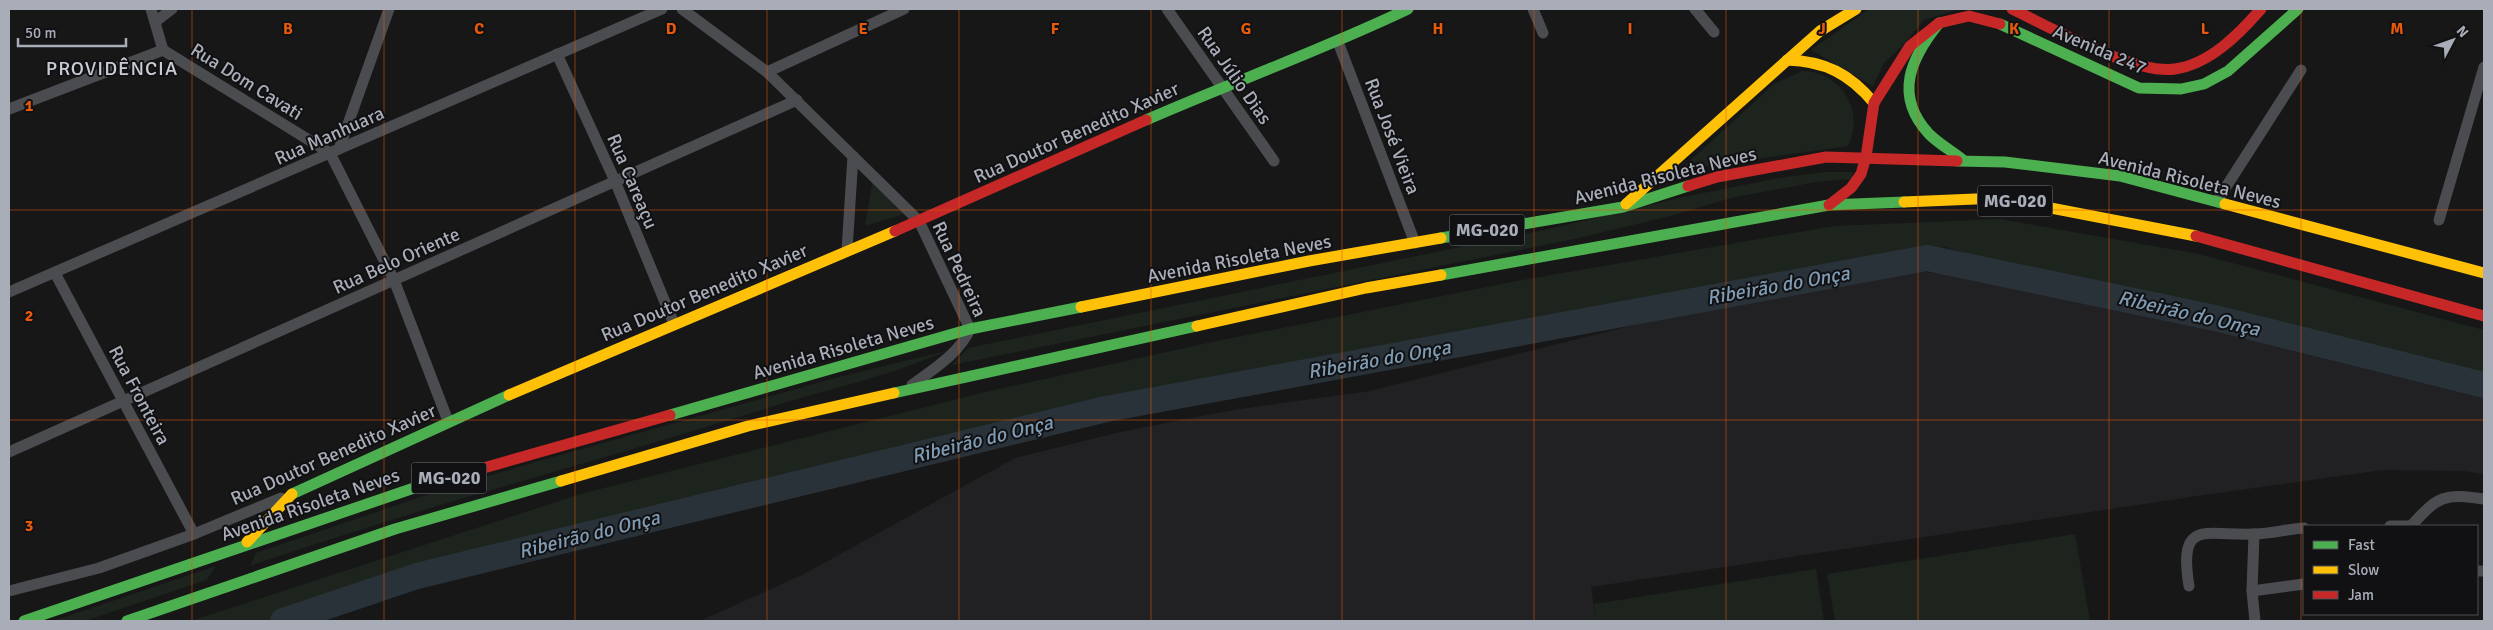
<svg xmlns="http://www.w3.org/2000/svg" width="2493" height="630" font-family="Signika,sans-serif">
<style>
.built{fill:#212123}
.green{fill:#1d241e}
.lines{fill:none;stroke-linecap:round;stroke-linejoin:round}
.river{stroke:#2a3239;stroke-width:26}
.street{stroke:#4b4c50;stroke-width:11}
.fast{stroke:#4caf50;stroke-width:11}
.slow{stroke:#ffc107;stroke-width:11}
.jam{stroke:#c62828;stroke-width:11}
.grid{fill:none;stroke:#e8590c;stroke-width:1;stroke-opacity:0.55}
.labels{text-anchor:middle;stroke-width:4;stroke-linejoin:round;paint-order:stroke}
.shield{fill:#111113;stroke:#7b7e86;stroke-width:1}
.shield-label{font-size:18px;font-weight:bold;fill:#a8adb8}
.street-label{font-size:19px;fill:#a8adb8;stroke:#111113}
.neighbourhood-label{font-size:20px;letter-spacing:1px;fill:#c9ccd4;stroke:#111113}
.water-label{font-size:20px;font-style:italic;fill:#7f9bb3;stroke:#111113}
.grid-label{font-size:16px;text-anchor:middle;font-weight:bold;fill:#e8590c;stroke:#111113;stroke-width:4;stroke-linejoin:round;paint-order:stroke}
</style>
<rect width="100%" height="100%" fill="#171717"/>
<path class="built" d="M1926 272 1997 281 2130 308 2484 397V474L2463 471 2383 470 2204 495 1591 587 1596 621H700L804 574 1015 458 1120 432 1233 410 1370 391 1693 310 1816 284Z"/>
<g class="green">
<path d="M1869 9H1960L1924 20 1902 46 1884 63 1873 86 1811 50Z"/>
<path d="M1802 71C1840 71 1866 111 1848 146L1680 170 1774 84Z"/>
<path d="M1825 172H1853L1851 179 1816 182 1731 198 1670 216 1579 238 952 365 968 348 1553 228 1683 197 1779 178Z"/>
<path d="M873 179 908 213 865 226Z"/>
<path d="M2000 219 2199 254 2484 330V380L2202 309 2002 266 1945 247 1848 268 1244 379 996 431 439 566 271 621H191L584 493 985 392 1212 342 1522 280 1834 226Z"/>
<path d="M946 351C891 376 831 388 774 406 600 461 423 506 250 566L256 553 441 490 542 460 843 376Z"/>
<path d="M2075 534 2090 621H1835L1827 574Z"/>
<path d="M216 566 206 580 85 621H53Z"/>
<path d="M1816 569 1824 621H1596L1594 604Z"/>
</g>
<g class="lines">
<path class="river" d="M283 621 417 576 1106 409 1927 258 2215 318 2484 385"/>
<g class="street">
<path d="M151 9 163 50 330 153 394 280 448 421"/>
<path d="M682 9 767 72 919 221 970 329C960 353 932 370 912 385"/>
<path d="M1167 9 1274 161"/>
<path d="M1533 9 1543 33"/>
<path d="M1695 9 1714 32"/>
<path d="M155 22 172 9"/>
<path d="M1338 42 1415 243"/>
<path d="M557 54 615 181 674 324"/>
<path d="M767 72 904 9"/>
<path d="M9 109 163 50"/>
<path d="M339 149 389 9"/>
<path d="M2217 201 2301 70"/>
<path d="M2439 220 2484 67"/>
<path d="M847 250 853 156"/>
<path d="M55 273 194 534"/>
<path d="M9 292 662 9"/>
<path d="M9 452 797 100"/>
<path d="M2390 526H2411"/>
<path d="M2411 526C2438 496 2444 493 2484 499"/>
<path d="M2254 534 2252 591 2255 621"/>
<path d="M2477 571H2484"/>
<path d="M2189 586C2178 518 2205 536 2254 534 2271 534 2287 529 2304 528"/>
<path d="M9 591 99 568 194 534 281 498"/>
<path d="M2252 591 2304 584"/>
</g>
<g class="fast">
<path d="M1939 23C1911 58 1893 95 1929 134 1939 144 1952 151 1963 160"/>
<path d="M2000 24 2139 88 2181 89 2204 84 2228 71 2298 9"/>
<path d="M1146 120C1233 82 1322 50 1408 9"/>
<path d="M1957 161 2005 162 2120 176 2225 204"/>
<path d="M1441 238 1623 207 1688 186"/>
<path d="M1441 275 1829 205 1904 202"/>
<path d="M894 393 1197 326"/>
<path d="M670 415 970 329 1081 307"/>
<path d="M292 494 509 395"/>
<path d="M24 621 414 488 452 477"/>
<path d="M127 621 395 529 561 481"/>
</g>
<g class="slow">
<path d="M1787 60C1825 61 1850 74 1874 103"/>
<path d="M1904 202 1999 198 2196 236"/>
<path d="M1626 204 1820 31 1856 9"/>
<path d="M2225 204 2484 273"/>
<path d="M1081 307 1309 261 1441 238"/>
<path d="M1197 326 1366 288 1441 275"/>
<path d="M509 395 895 231"/>
<path d="M561 481 748 426 894 393"/>
<path d="M247 542 292 494"/>
</g>
<g class="jam">
<path d="M2012 9C2050 27 2135 75 2175 69 2210 64 2239 34 2261 9"/>
<path d="M1688 186 1717 177 1826 157 1957 161"/>
<path d="M1829 205 1851 188 1861 174 1866 157 1874 103 1910 46 1939 23 1969 16 2000 24"/>
<path d="M895 231 1146 120"/>
<path d="M2196 236 2484 316"/>
<path d="M452 477 670 415"/>
</g>
</g>
<path class="grid" d="M192 9V621M384 9V621M575 9V621M767 9V621M959 9V621M1151 9V621M1342 9V621M1534 9V621M1726 9V621M1918 9V621M2109 9V621M2301 9V621M9 210H2484M9 420H2484"/>
<g class="labels">
<g class="shield">
<rect x="1977.5" y="185.5" width="75" height="31" rx="4"/>
<rect x="1449.5" y="214.5" width="75" height="31" rx="4"/>
<rect x="411.5" y="462.5" width="75" height="31" rx="4"/>
</g>
<g class="shield-label">
<text x="2015" y="207">MG-020</text>
<text x="1487" y="236">MG-020</text>
<text x="449" y="484">MG-020</text>
</g>
<g class="street-label">
<text transform="translate(2100 49) rotate(23)" y="7">Avenida 247</text>
<text transform="translate(1235 75) rotate(55)" y="7">Rua Júlio Dias</text>
<text transform="translate(247 81) rotate(32)" y="7">Rua Dom Cavati</text>
<text transform="translate(1076 132) rotate(-24)" y="7">Rua Doutor Benedito Xavier</text>
<text transform="translate(329 135) rotate(-24)" y="7">Rua Manhuara</text>
<text transform="translate(1393 136) rotate(69)" y="7">Rua José Vieira</text>
<text transform="translate(1665 175) rotate(-14)" y="7">Avenida Risoleta Neves</text>
<text transform="translate(2190 179) rotate(14)" y="7">Avenida Risoleta Neves</text>
<text transform="translate(633 181) rotate(67)" y="7">Rua Careaçu</text>
<text transform="translate(1239 258) rotate(-11)" y="7">Avenida Risoleta Neves</text>
<text transform="translate(396 260) rotate(-24)" y="7">Rua Belo Oriente</text>
<text transform="translate(960 269) rotate(65)" y="7">Rua Pedreira</text>
<text transform="translate(704 292) rotate(-23)" y="7">Rua Doutor Benedito Xavier</text>
<text transform="translate(843 347) rotate(-16)" y="7">Avenida Risoleta Neves</text>
<text transform="translate(140 395) rotate(62)" y="7">Rua Fronteira</text>
<text transform="translate(333 454) rotate(-24)" y="7">Rua Doutor Benedito Xavier</text>
<text transform="translate(310 504) rotate(-19)" y="7">Avenida Risoleta Neves</text>
</g>
<g class="neighbourhood-label">
<text x="112" y="75">PROVIDÊNCIA</text>
</g>
<g class="water-label">
<text transform="translate(1778 285) rotate(-10)" y="7">Ribeirão do Onça</text>
<text transform="translate(2189 313) rotate(13)" y="7">Ribeirão do Onça</text>
<text transform="translate(1379 359) rotate(-10)" y="7">Ribeirão do Onça</text>
<text transform="translate(982 439) rotate(-14)" y="7">Ribeirão do Onça</text>
<text transform="translate(589 534) rotate(-14)" y="7">Ribeirão do Onça</text>
</g>
</g>
<g class="grid-label">
<text x="288" y="34">B</text>
<text x="479" y="34">C</text>
<text x="671" y="34">D</text>
<text x="863" y="34">E</text>
<text x="1055" y="34">F</text>
<text x="1246" y="34">G</text>
<text x="1438" y="34">H</text>
<text x="1630" y="34">I</text>
<text x="1822" y="34">J</text>
<text x="2014" y="34">K</text>
<text x="2205" y="34">L</text>
<text x="2397" y="34">M</text>
<text x="29" y="111">1</text>
<text x="29" y="321">2</text>
<text x="29" y="531">3</text>
</g>
<rect width="2493" height="630" fill="none" stroke="#a8adb8" stroke-width="20"/>
<rect x="2303" y="525" width="175" height="90" fill="#111113" stroke="#4d4f55"/>
<rect x="2313" y="541" width="25" height="8" fill="#4caf50" stroke="#4d4f55"/>
<text x="2348" y="550" font-size="15" fill="#a8adb8">Fast</text>
<rect x="2313" y="566" width="25" height="8" fill="#ffc107" stroke="#4d4f55"/>
<text x="2348" y="575" font-size="15" fill="#a8adb8">Slow</text>
<rect x="2313" y="591" width="25" height="8" fill="#c62828" stroke="#4d4f55"/>
<text x="2348" y="600" font-size="15" fill="#a8adb8">Jam</text>
<g transform="translate(2453 40) rotate(49)" stroke="#111113" stroke-width="4" paint-order="stroke">
<path d="M0-4L9 19L0 12L-9 19Z" fill="#a8adb8"/>
<text y="-8" font-size="14" font-weight="bold" text-anchor="middle" fill="#a8adb8">N</text>
</g>
<path d="M18 38v8h108v-8" fill="none" stroke="#a8adb8" stroke-width="2.5"/>
<text x="25" y="38" font-size="15" fill="#a8adb8" stroke="#111113" stroke-width="4" paint-order="stroke">50 m</text>
</svg>
